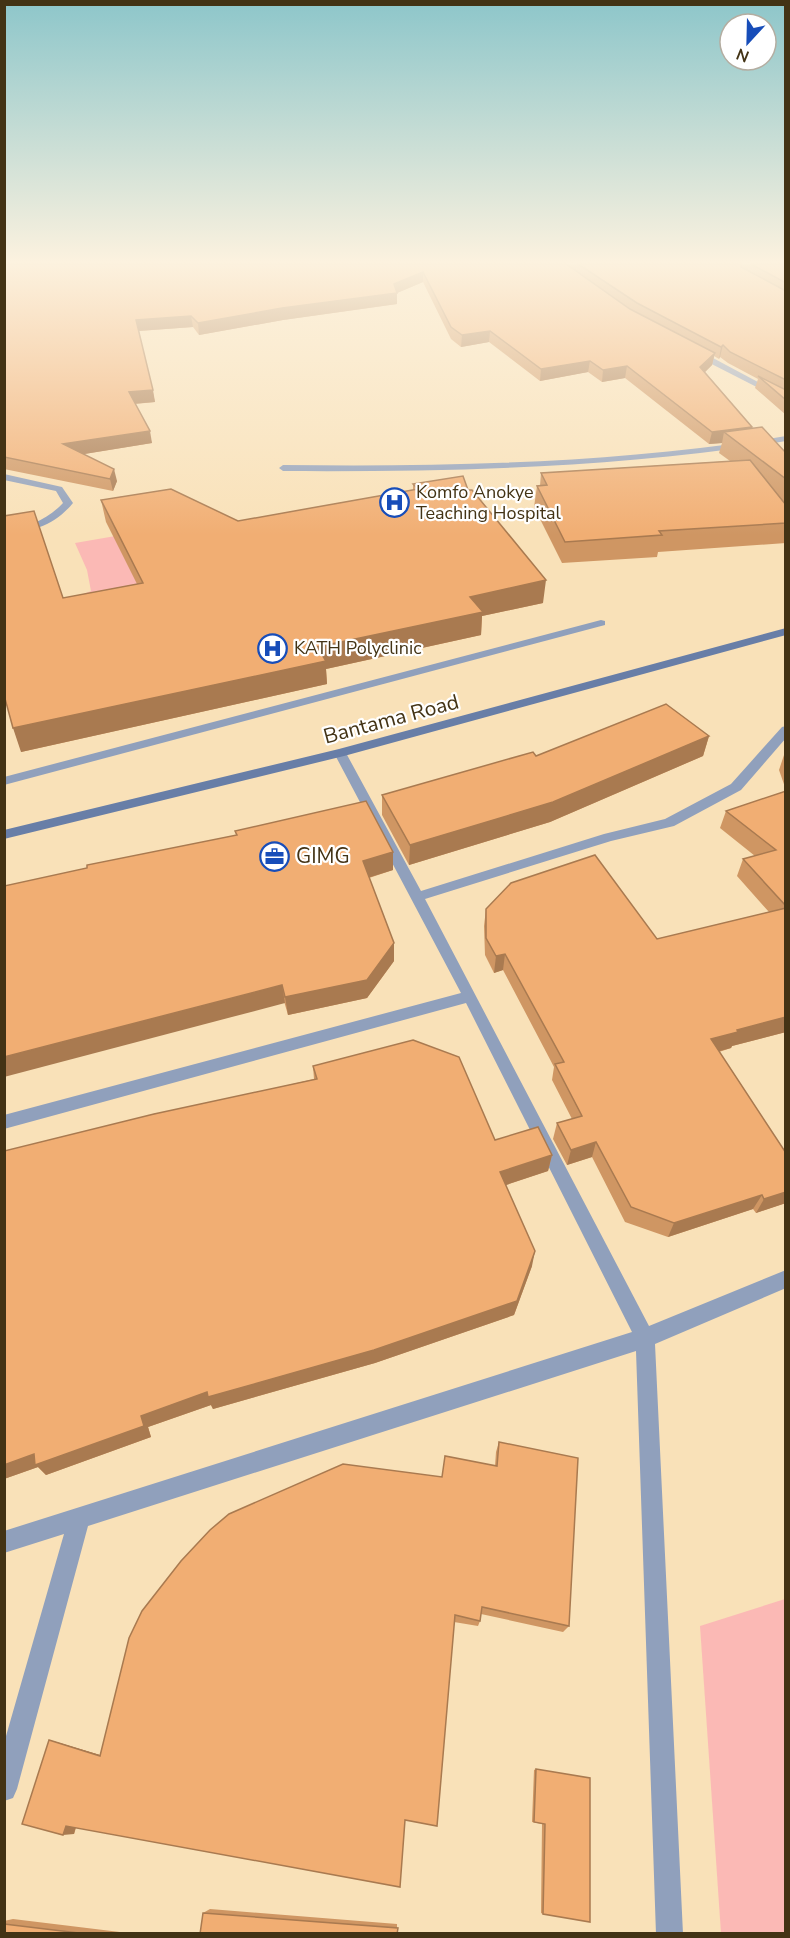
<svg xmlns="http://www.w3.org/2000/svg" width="790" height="1938" font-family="'Nunito Sans',sans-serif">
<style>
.green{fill:#fbb9b5}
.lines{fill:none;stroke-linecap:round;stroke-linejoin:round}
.service{fill:#90a0bc;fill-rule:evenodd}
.minor{fill:#90a0bc;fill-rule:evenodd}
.tertiary{fill:#90a0bc;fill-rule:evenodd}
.secondary{fill:#687ea7;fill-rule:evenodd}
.wall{fill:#cf9663}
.shaded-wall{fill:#a97a50}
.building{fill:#f1ae73;stroke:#a97a50;stroke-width:1.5}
.labels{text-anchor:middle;stroke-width:4.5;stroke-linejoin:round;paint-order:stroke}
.far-poi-label{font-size:18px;fill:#433315;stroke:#fff;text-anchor:start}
.street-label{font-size:21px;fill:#433315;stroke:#fff}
.poi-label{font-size:21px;fill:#433315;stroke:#fff;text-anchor:start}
</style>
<rect width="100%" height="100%" fill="#f9e1b8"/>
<g class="green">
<path d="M121 496 221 548 242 587 73 598 91 591 87 570 75 543 156 529 115 499Z"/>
<path d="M785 1599V1933H721L700 1626Z"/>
</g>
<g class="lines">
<g class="service">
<path d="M4 474 62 487 73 503C54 526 32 531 4 536V530C29 526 46 521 63 503L56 491 4 480Z"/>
<path d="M601 620 605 621V625L4 785V777Z"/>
</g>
<g class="minor">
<path d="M786 436V441C619 468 452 472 283 471L279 468 283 465C452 467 619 463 786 436Z"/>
<path d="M786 726V738L741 790 674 826 611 841 425 899 649 1326 786 1270V1288L655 1344 683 1934H656L636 1351 88 1526 17 1789 13 1798 4 1801V1743L64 1534 4 1553V1531L632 1332 466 1003 4 1129V1115L461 993 334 753 336 750H344L346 753 421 891 604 834 665 819 731 784 782 727Z"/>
</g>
<path class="tertiary" d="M692 350H698L786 397V402L692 354Z"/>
<path class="secondary" d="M786 628V635L344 756 4 839V830L339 749Z"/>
</g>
<g class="wall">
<path d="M4 264H786V415L755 388 758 379 728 363 720 357 719 359 714 356 712 365 705 372 752 427V428L786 453V543L658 552 657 557 562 563 534 507 537 486H540L541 473 730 461 719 453 722 443 709 444 625 378 602 382 588 372 540 381 489 342 461 347 451 339 423 282 397 293V304L283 320 199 335 193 327 139 331 155 402 135 404 152 443 84 454 117 481 113 491 4 469Z"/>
<path d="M413 484 468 490 543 603 482 616 481 635 326 669 327 684 21 752 63 598 137 584 106 522 101 500 238 521 413 490Z"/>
<path d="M709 736 703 756 550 822 409 865 382 815V795L536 756Z"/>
<path d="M785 752 786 753V790L779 770Z"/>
<path d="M786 791V1032L732 1046 731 1048 719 1052 786 1153V1203L756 1213 753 1209 668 1237 625 1222 592 1157 567 1165 553 1139 557 1123 572 1119 552 1080 554 1067 503 970 494 973 485 955 484 926 486 909 657 939 769 912 737 876 743 859 755 856 720 828 726 811Z"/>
<path d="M235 831 393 852V870L369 878 394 961 367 998 288 1015Z"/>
<path d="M313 1066 495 1140 552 1155 548 1171 506 1185 532 1266 514 1315 375 1363 213 1409 211 1405 148 1427 151 1437 46 1475 38 1467 4 1479V1151L314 1079Z"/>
<path d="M499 1442 569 1626 563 1632 481 1614 480 1621 478 1626 454 1622 405 1820 76 1828 74 1834 49 1740 100 1755 442 1477 495 1466 496 1452Z"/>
<path d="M536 1769 590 1922 543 1914 541 1913 542 1824 532 1822 534 1770Z"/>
<path d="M210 1909 397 1924V1934L203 1913Z"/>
<path d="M13 1919 128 1933 4 1934V1921Z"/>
</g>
<g class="shaded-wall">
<path d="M423 272V282L397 293V304L283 320 199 335 198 323 394 284Z"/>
<path d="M191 316 193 327 138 331 136 320Z"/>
<path d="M490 331 489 342 461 347 462 335Z"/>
<path d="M723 345 720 357 719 359 721 347Z"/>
<path d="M715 353 712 365 698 379 700 367Z"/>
<path d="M590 361 588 372 540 381 541 369Z"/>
<path d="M627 366 625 378 602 382 603 370Z"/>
<path d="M153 390 155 402 131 404 129 392Z"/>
<path d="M752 427 749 439 724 432 722 443 709 444 712 432Z"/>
<path d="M150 431 152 443 66 457 63 444Z"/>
<path d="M114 469 117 481 113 491 110 479Z"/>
<path d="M546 580 543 603 482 616 481 635 326 669 327 684 21 752 13 728 317 647 470 597Z"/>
<path d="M709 736 703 756 550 822 409 865 410 845Z"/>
<path d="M393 852V870L364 879 363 861Z"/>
<path d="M394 943V961L367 998 288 1015 285 997Z"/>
<path d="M505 954 503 970 494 973 496 956Z"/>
<path d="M282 985 285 1003 4 1077V1057Z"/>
<path d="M786 1017V1032L732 1046 731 1048 705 1055 711 1039 737 1030Z"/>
<path d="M596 1142 592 1157 567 1165 571 1150Z"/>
<path d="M552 1155 548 1171 497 1188 500 1172Z"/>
<path d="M786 1192V1203L756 1213 764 1199Z"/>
<path d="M762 1195 753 1209 668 1237 674 1223Z"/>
<path d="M535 1251 532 1266 514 1315 375 1363 213 1409 211 1405 148 1427 151 1437 46 1475 38 1467 4 1479V1465L141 1416Z"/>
<path d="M49 1740 60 1743 110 1758 100 1756Z"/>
<path d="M66 1826H76L74 1834 63 1835Z"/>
</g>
<g class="building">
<path d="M4 264H566L630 309 715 353 700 367 752 427 712 432 627 366 603 370 590 361 541 369 490 331 462 335 451 327 423 272 394 284 397 293 282 308 198 323 191 316 136 320 153 390 129 392 150 431 63 444 114 469 110 479 4 457Z"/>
<path d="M578 264H741V267L786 291V380L730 352 723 345 721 347 637 303Z"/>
<path d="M751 264H786V283Z"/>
<path d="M758 376 786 390V400Z"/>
<path d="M762 427 786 453V479L724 432Z"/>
<path d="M750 460 786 505V523L659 531 662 535 565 542 537 486 547 485 541 473Z"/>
<path d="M463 476 468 490H472L546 580 470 597 483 612 317 647 326 661 13 728 4 695V516L34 511 63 598 143 583 101 500 171 489 238 521 418 489 413 484Z"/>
<path d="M666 704 709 736 553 802 410 845 382 795 533 752 536 756Z"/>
<path d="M786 791V906L743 859 776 850 726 811Z"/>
<path d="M366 801 393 852 363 861 394 943 367 980 285 997 282 985 4 1057V886L87 868V865L237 835 235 831Z"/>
<path d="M595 855 657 939 786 908V1017L737 1030 738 1032 711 1039 786 1153V1192L764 1199 762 1195 674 1223 631 1207 596 1142 571 1150 557 1123 582 1116 555 1064 564 1062 505 954 496 956 486 938V909L511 883Z"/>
<path d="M413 1040 459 1057 495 1140 538 1127 552 1155 500 1172 535 1251 517 1301 374 1350 208 1397 207 1392 141 1416 144 1426 35 1465 34 1454 4 1465V1151L154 1114 317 1079 313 1066Z"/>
<path d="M499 1442 578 1458 569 1626 482 1607 480 1621 455 1615 437 1826 405 1820 400 1887 66 1826 63 1835 22 1824 49 1740 100 1756 129 1638 142 1611 181 1561 210 1530 229 1514 343 1464 442 1477 445 1456 497 1466Z"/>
<path d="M536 1769 590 1778V1922L543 1914 545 1824 534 1822Z"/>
<path d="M203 1913 398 1928 397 1934H200Z"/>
<path d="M4 1924 87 1934H4Z"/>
</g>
<linearGradient id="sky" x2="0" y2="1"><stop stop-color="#8dc6ca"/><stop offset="0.49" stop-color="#fcf2df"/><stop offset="1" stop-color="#fcf2df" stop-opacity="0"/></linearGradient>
<rect width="790" height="535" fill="url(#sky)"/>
<defs>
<symbol id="hospital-ring" viewBox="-11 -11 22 22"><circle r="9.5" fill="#fff" stroke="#174db9" stroke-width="1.5"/><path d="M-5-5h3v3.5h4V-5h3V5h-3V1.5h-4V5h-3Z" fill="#174db9"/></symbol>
<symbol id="office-ring" viewBox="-11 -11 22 22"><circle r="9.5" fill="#fff" stroke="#174db9" stroke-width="1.5"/><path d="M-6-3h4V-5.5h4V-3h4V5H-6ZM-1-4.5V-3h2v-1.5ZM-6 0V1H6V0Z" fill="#174db9"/></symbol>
</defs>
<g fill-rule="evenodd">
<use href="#hospital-ring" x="378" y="486" width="33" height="33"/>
<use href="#hospital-ring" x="256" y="632" width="33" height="33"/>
<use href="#office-ring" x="258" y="840" width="33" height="33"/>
</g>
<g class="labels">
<g class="far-poi-label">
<text x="416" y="498">Komfo Anokye<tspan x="416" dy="21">Teaching Hospital</tspan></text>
<text x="294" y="654">KATH Polyclinic</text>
</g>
<g class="street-label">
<text transform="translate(391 719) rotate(-15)" y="7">Bantama Road</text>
</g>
<g class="poi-label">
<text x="296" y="863">GIMG</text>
</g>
</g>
<rect width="790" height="1938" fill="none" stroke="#433315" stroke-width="12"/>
<g transform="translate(748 42) rotate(202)"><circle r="28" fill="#ffffff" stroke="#b4ada1" stroke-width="1.5"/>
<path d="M0-4.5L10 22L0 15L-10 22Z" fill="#174db9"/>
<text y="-9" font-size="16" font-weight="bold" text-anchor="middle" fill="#433315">N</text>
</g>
</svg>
